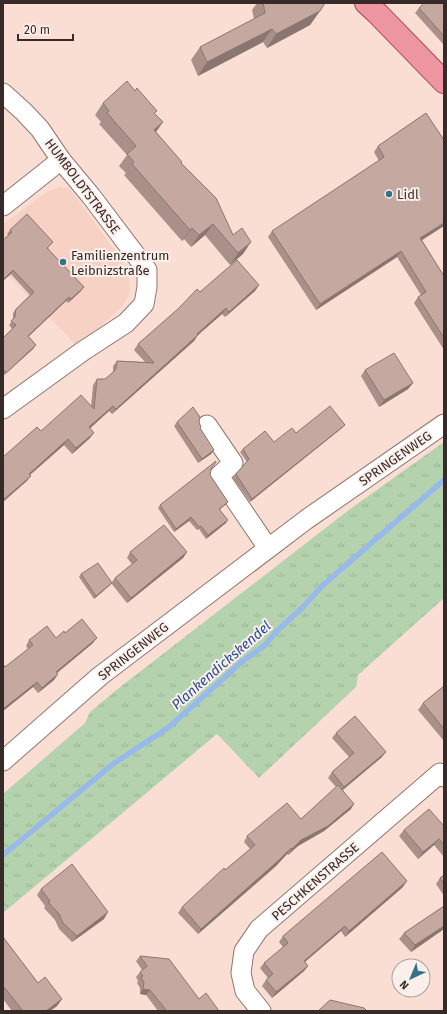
<svg xmlns="http://www.w3.org/2000/svg" width="447" height="1014" font-family="'Fira Sans',sans-serif">
<style>
.built{fill:#f7d2c4}
.grass{fill:url(#grass-tufts)}
.lines{fill:none;stroke-linecap:round;stroke-linejoin:round}
.stream{stroke:#97b9ec;stroke-width:5.5}
.minor-casing{stroke:#90766d;stroke-width:21}
.major-casing{stroke:#a5434e;stroke-width:24}
.minor{stroke:#fff;stroke-width:19}
.major{stroke:#ed96a1;stroke-width:22}
.wall{fill:#a9918a}
.shaded-wall{fill:#8a7670}
.building{fill:#c5a9a0;stroke:#8a7670}
.poi-dot{fill:#357189;stroke:#fbefeb;stroke-width:1.5}
.labels{text-anchor:middle;stroke-width:4;stroke-linejoin:round;paint-order:stroke}
.street-label{font-size:13px;fill:#362b28;stroke:#fbefeb}
.poi-label{font-size:13px;fill:#362b28;stroke:#fbefeb;text-anchor:start}
.water-label{font-size:14px;font-style:italic;fill:#264d8b;stroke:#fbefeb}
</style>
<defs>
<pattern id="grass-tufts" width="24" height="20" patternUnits="userSpaceOnUse"><rect width="24" height="20" fill="#b4d2ad"/><path d="M3 7l-1-3M5 7V3M7 7l1-3M15 17l-1-3M17 17v-4M19 17l1-3" fill="none" stroke="#9bb495"/></pattern>
</defs>
<rect width="100%" height="100%" fill="#fbded3"/>
<path class="built" d="M59 187 69 188 77 198 118 255 128 272 130 292 123 306 78 347 3 270V224L47 192Z"/>
<path class="grass" d="M444 442V598L358 675 356 687 259 778 217 734 3 913V794L85 723 90 712 119 688 350 509Z"/>
<g class="lines">
<path class="stream" d="M3 855 113 764 169 727 224 678 240 663 265 645 276 632 305 605 323 585 444 480"/>
<defs>
<g id="minor">
<path d="M3 93 24 112 40 129 61 160 91 196 147 270V287L144 304 126 323 83 351 3 409"/>
<path d="M3 206 61 160"/>
<path d="M207 425 233 463 219 476 268 548"/>
<path d="M3 761 100 676 307 519 444 424"/>
<path d="M261 1011 245 991 241 973 244 951 259 929 440 773 444 777"/>
</g>
<path id="major" d="M366 3 378 14 444 82"/>
</defs>
<use href="#minor" class="minor-casing"/>
<use href="#major" class="major-casing"/>
<use href="#minor" class="minor"/>
<use href="#major" class="major"/>
</g>
<g class="wall">
<path d="M257 3H325L310 25 267 48 263 42 198 76 191 60 200 47 254 19 252 10Z"/>
<path d="M444 3V45L415 13 419 8Z"/>
<path d="M103 103 155 114 163 122 156 132 181 163 233 235 243 254 230 265 205 235 191 247 184 239 182 241 124 175 126 173 119 166 127 155 99 124 101 122 95 115Z"/>
<path d="M426 113 422 240 444 276V350L414 303 418 297 421 295 397 257 316 310 268 237 272 231 379 161 374 152 378 146Z"/>
<path d="M10 230 53 242 48 248 81 291 68 303 66 301 28 336 36 345 33 349 3 376V338L12 329 9 325 13 320V313L16 309 30 295 11 274 8 235 7 234Z"/>
<path d="M259 285 255 291 225 317 222 314 198 335 194 341 112 414 109 411 90 428V438L72 454 64 445 30 475 27 481 41 431 91 406 93 385 97 379H105L113 373V366L117 361 145 362 134 350 138 344 200 292Z"/>
<path d="M365 370 413 383 408 389 379 407 361 376Z"/>
<path d="M177 422H199L200 429 214 450 211 454 198 463 174 426Z"/>
<path d="M342 428 250 502 233 478 247 462 240 452 243 449 274 442 296 433Z"/>
<path d="M211 469 210 475 228 502 225 505 220 509 226 523 206 539 199 529 197 530 189 521 174 532 158 508 160 505Z"/>
<path d="M130 552H187L183 558 127 603 111 583 109 586 94 599 79 577 81 574 111 583 115 578 132 564 127 558Z"/>
<path d="M65 633 93 643 57 673 58 674 54 680 38 693 33 687 3 711V664L5 667 28 649 26 646 29 640 56 638Z"/>
<path d="M444 686V741L418 710 423 703Z"/>
<path d="M336 733 382 757 343 790 351 809 324 831 298 846 288 855 287 854 276 866 198 934 178 913 182 907 250 849 244 842 247 836 301 819 336 787 328 778 332 772 349 757 332 738Z"/>
<path d="M444 826V857L434 845 418 859 399 836 404 830Z"/>
<path d="M444 875V896L436 884 440 878Z"/>
<path d="M403 887 345 937 341 931 305 962 308 966 304 971 272 998 262 986 266 980 268 978 260 968 264 963 283 947 279 942 283 936Z"/>
<path d="M41 889 104 919 72 942 59 929 55 920 44 908 45 906 37 895Z"/>
<path d="M444 906V929L411 952 399 939 404 933Z"/>
<path d="M3 937 38 983 62 999 57 1006 50 1011H12L3 999Z"/>
<path d="M140 956 199 999 219 1011H158L146 995 140 994V988L137 983 138 981 136 977 140 972 142 970 136 961Z"/>
</g>
<g class="shaded-wall">
<path d="M320 11 310 25 267 48 276 34Z"/>
<path d="M272 29 263 42 198 76 207 62Z"/>
<path d="M163 122 155 133 154 130Z"/>
<path d="M444 223V226L416 244 420 238Z"/>
<path d="M213 224 205 235 191 247 199 235Z"/>
<path d="M192 228 184 239 182 241 190 230Z"/>
<path d="M251 242 243 254 230 265 238 253Z"/>
<path d="M401 251 397 257 316 310 320 304Z"/>
<path d="M13 270 11 274 3 281V280Z"/>
<path d="M259 285 255 291 225 317 229 312Z"/>
<path d="M84 287 81 291 68 303 71 299Z"/>
<path d="M69 297 66 301 25 340 28 336Z"/>
<path d="M226 308 222 314 198 335 194 341 112 414 116 409Z"/>
<path d="M36 345 33 349 3 376 6 373Z"/>
<path d="M413 383 408 389 379 407 384 400Z"/>
<path d="M113 406 109 411 85 433 89 427Z"/>
<path d="M345 425 342 428 250 502 252 499Z"/>
<path d="M94 433 90 438 72 454 76 448Z"/>
<path d="M68 439 64 445 25 479 29 474Z"/>
<path d="M214 450 211 454 198 463 202 459Z"/>
<path d="M31 476 27 481 3 502V500Z"/>
<path d="M228 502 225 505 217 512 219 509Z"/>
<path d="M191 517 189 521 174 532 176 529Z"/>
<path d="M228 520 226 523 206 539 208 535Z"/>
<path d="M187 552 183 558 127 603 131 598Z"/>
<path d="M112 583 109 586 94 599 96 596Z"/>
<path d="M97 638 93 643 52 677 56 672Z"/>
<path d="M58 674 54 680 38 693 42 688Z"/>
<path d="M37 682 33 687 3 711V709Z"/>
<path d="M386 752 382 757 340 792 344 787Z"/>
<path d="M354 804 351 809 324 831 298 846 288 855 292 849 301 840Z"/>
<path d="M439 839 434 845 418 859 423 852Z"/>
<path d="M291 848 287 854 276 866 198 934 201 929Z"/>
<path d="M407 881 403 887 345 937 349 931Z"/>
<path d="M108 912 104 919 72 942 77 936Z"/>
<path d="M345 926 341 931 300 966 304 961Z"/>
<path d="M444 926V929L411 952 415 945Z"/>
<path d="M308 966 304 971 272 998 276 992Z"/>
<path d="M143 989 150 990 146 995 140 994Z"/>
<path d="M62 999 57 1006 50 1011H46Z"/>
</g>
<g class="building">
<path d="M263 3H325L320 11 276 34 272 29 207 62 200 47 265 13Z"/>
<path d="M424 3H444V36L419 8Z"/>
<path d="M127 81 135 91 137 88 157 111 154 113 163 122 154 130 182 162 181 163 216 198 233 235 242 228 251 242 238 253 213 224 199 235 192 228 190 230 132 164 134 162 127 154 136 146 107 113 109 111 103 103Z"/>
<path d="M426 113 444 140V223L420 238 444 276V338L418 297 426 292 401 251 320 304 272 231 384 157 378 146Z"/>
<path d="M27 214 53 242 47 248 84 287 71 299 69 297 28 336 36 345 6 373 4 370 3 371V338L16 325 11 321 15 317 16 309 34 292 13 270 3 280V240L12 232 10 230Z"/>
<path d="M237 260 259 285 229 312 226 308 197 334 198 335 116 409 113 406 89 427 94 433 76 448 68 439 29 474 31 476 3 500V457L37 427 41 431 81 395 94 409 97 379H105L111 374 116 369 117 361 154 363 138 344 179 308 197 289 200 292Z"/>
<path d="M394 353 413 383 384 400 365 370Z"/>
<path d="M330 406 345 425 252 499 236 474 249 459 243 449 265 431 274 442 292 428 296 433Z"/>
<path d="M193 407 200 417 199 422 201 427 200 428 214 450 202 459 177 422Z"/>
<path d="M216 461V462L211 469 210 475 228 502 219 509 228 520 208 535 201 526 199 527 191 517 176 529 160 505Z"/>
<path d="M164 525 187 552 131 598 115 578 137 560 130 552Z"/>
<path d="M98 563 112 583 96 596 81 574Z"/>
<path d="M82 619 97 638 56 672 58 674 42 688 37 682 3 709V664L5 667 33 645 29 640 47 626 56 638 64 631 65 633Z"/>
<path d="M444 686V729L423 703Z"/>
<path d="M355 716 386 752 344 787 332 772 354 753 336 733Z"/>
<path d="M338 785 354 804 328 826 301 840 292 849 291 848 279 860 201 929 182 907 224 868 225 870 255 845 247 836 287 803 301 819Z"/>
<path d="M429 809 444 826V845L439 839 423 852 404 830Z"/>
<path d="M382 852 407 881 349 931 345 926 304 961 308 966 276 992 266 980 273 974 264 963 288 943 283 936Z"/>
<path d="M72 864 108 912 77 936 63 923 59 914 48 902 50 901 41 889Z"/>
<path d="M444 875V884L440 878Z"/>
<path d="M444 906V926L415 945 404 933Z"/>
<path d="M3 937 38 983 45 977 62 999 46 1011H23L4 987H3Z"/>
<path d="M140 956 169 959 199 999 206 993 219 1011H167L150 990 143 989 144 982 141 977 143 976 140 972 147 966Z"/>
<path d="M330 1000 364 1008 367 1011H318Z"/>
</g>
<g class="poi-dot">
<circle cx="389" cy="194" r="4"/>
<circle cx="63" cy="262" r="4"/>
</g>
<g class="labels">
<g class="street-label">
<text transform="translate(83 186) rotate(53)" y="5">HUMBOLDTSTRASSE</text>
<text transform="translate(395 458) rotate(-35)" y="5">SPRINGENWEG</text>
<text transform="translate(133 651) rotate(-38)" y="5">SPRINGENWEG</text>
<text transform="translate(315 881) rotate(-41)" y="5">PESCHKENSTRASSE</text>
</g>
<g class="poi-label">
<text x="397" y="199">Lidl</text>
<text x="71" y="260">Familienzentrum<tspan x="71" dy="15">Leibnizstraße</tspan></text>
</g>
<g class="water-label">
<text transform="translate(221 665) rotate(-41)" y="5">Plankendickskendel</text>
</g>
</g>
<rect width="447" height="1014" fill="none" stroke="#362b28" stroke-width="8"/>
<g transform="translate(411 978) rotate(224)"><circle r="19" fill="#fbefeb" stroke="#aca19d"/>
<path d="M0-3L7 15L0 10L-7 15Z" fill="#357189"/>
<text y="-6" font-size="11" font-weight="bold" text-anchor="middle" fill="#362b28">N</text>
</g>
<path d="M18 34v6h55v-6" fill="none" stroke="#362b28" stroke-width="2"/>
<text x="24" y="34" font-size="12" fill="#362b28" stroke="#fbefeb" stroke-width="3" paint-order="stroke">20 m</text>
</svg>
